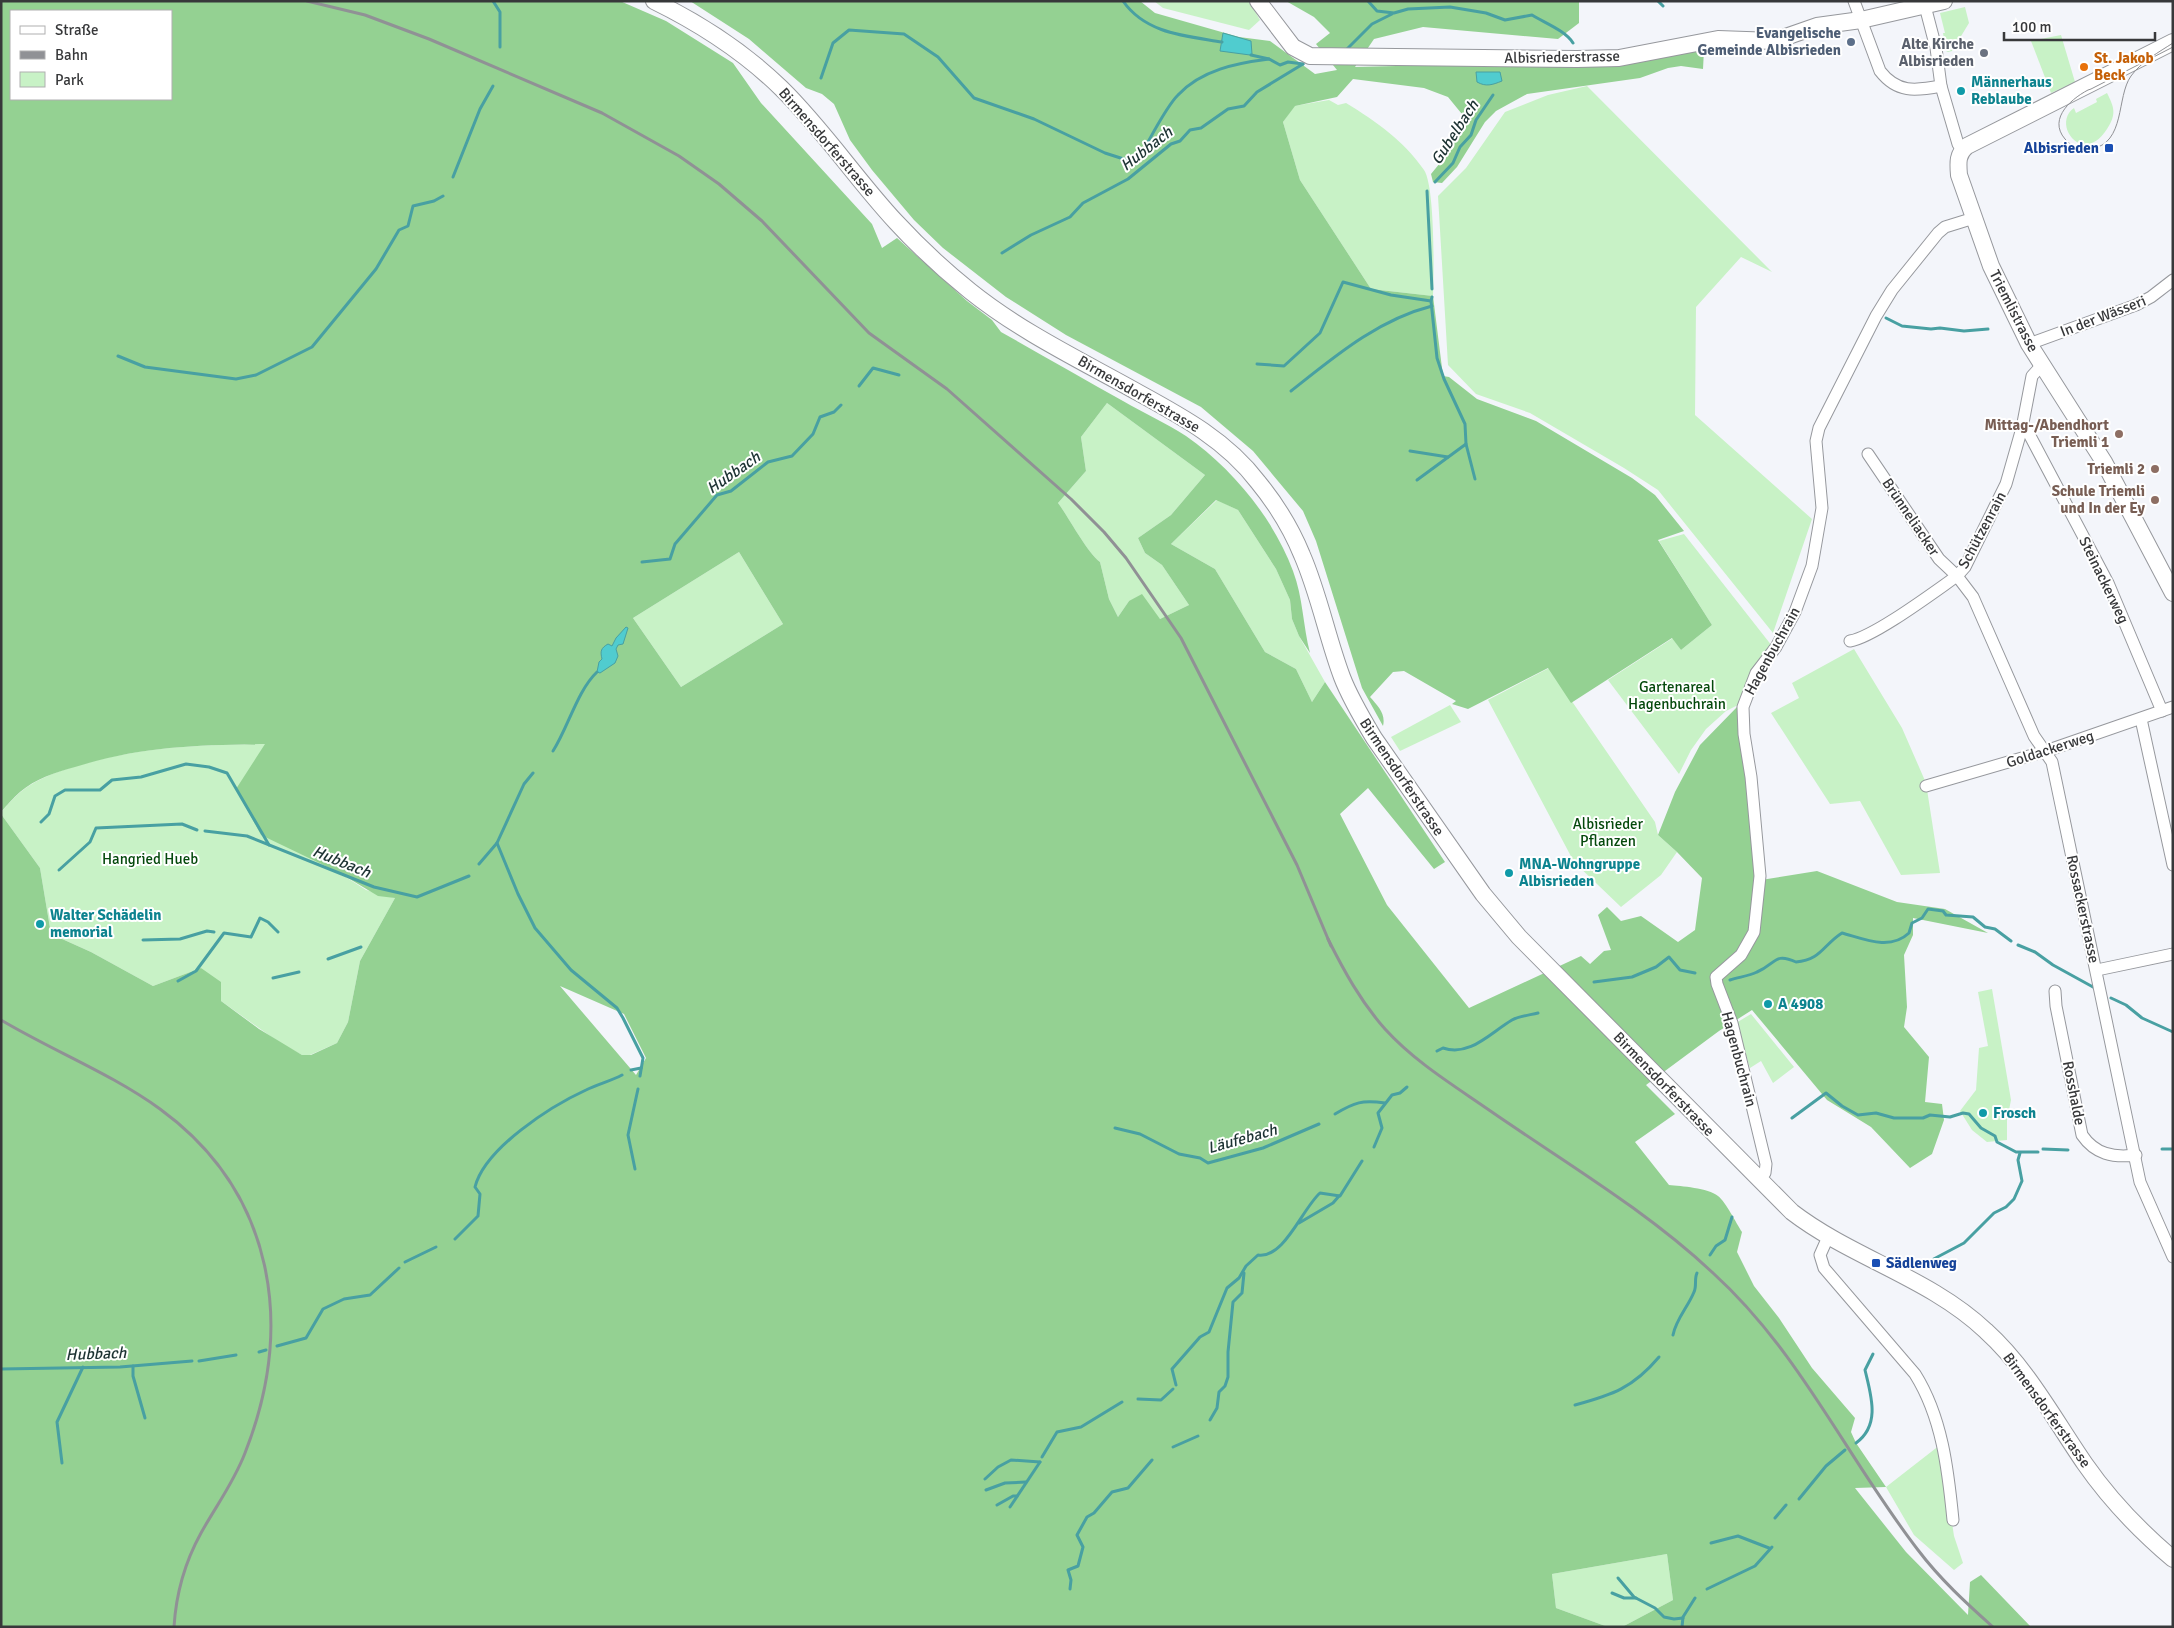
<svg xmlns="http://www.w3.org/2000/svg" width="2174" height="1628" font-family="Signika,sans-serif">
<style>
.green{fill:#c8f2c6}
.forest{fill:#94d192;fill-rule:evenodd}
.water{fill:#50cccf;stroke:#48a0a2}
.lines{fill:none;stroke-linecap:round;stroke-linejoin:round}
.stream{stroke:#48a0a2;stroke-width:3}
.street-casing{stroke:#96989d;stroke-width:13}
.secondary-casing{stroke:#96989d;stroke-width:18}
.street{stroke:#fff;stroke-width:11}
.secondary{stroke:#fff;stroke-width:16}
.tram{stroke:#909195;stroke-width:1}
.rail{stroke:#909195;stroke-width:3}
.service-dot{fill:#5c6f8a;stroke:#fff;stroke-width:2}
.worship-dot{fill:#6b7280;stroke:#fff;stroke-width:2}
.food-dot{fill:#e8710a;stroke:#fff;stroke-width:2}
.culture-dot{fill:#0f9aa8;stroke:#fff;stroke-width:2}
.transit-dot{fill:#1a4fb4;stroke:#fff;stroke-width:2}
.education-dot{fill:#8d6e63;stroke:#fff;stroke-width:2}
.labels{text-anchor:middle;stroke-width:4;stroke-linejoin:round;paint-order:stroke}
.service-label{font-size:15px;font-weight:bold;fill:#4e5e75;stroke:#fff;text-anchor:end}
.worship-label{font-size:15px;font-weight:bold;fill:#5b616d;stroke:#fff;text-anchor:end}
.street-label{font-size:15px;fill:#37383a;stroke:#fff}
.food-label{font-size:15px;font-weight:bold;fill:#c56008;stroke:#fff;text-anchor:start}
.culture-label{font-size:15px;font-weight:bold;fill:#0d838f;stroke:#fff;text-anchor:start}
.transit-label{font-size:15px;font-weight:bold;fill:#164399;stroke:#fff;text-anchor:end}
.education-label{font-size:15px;font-weight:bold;fill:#785e54;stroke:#fff;text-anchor:end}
.park-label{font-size:15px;fill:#05490c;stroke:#fff}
.water-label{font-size:16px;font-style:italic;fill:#1d3333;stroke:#fff}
</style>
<rect width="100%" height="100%" fill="#f3f5fa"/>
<g class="green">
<path d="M1154 1H1249L1260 20 1249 30 1163 8Z"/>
<path d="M1965 7 1969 23 1952 51 1948 52 1946 51 1943 33H1945L1940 13Z"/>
<path d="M2061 35 2075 82 2051 93 2031 41Z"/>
<path d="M1587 86 1772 272 1741 257 1696 307 1695 415 1812 519 1773 633 1658 490 1624 468 1530 413 1476 394 1448 365 1438 196 1466 168 1505 112 1548 95Z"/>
<path d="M2107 93C2114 107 2117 114 2107 129 2083 167 2051 124 2074 108L2076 113 2097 102 2096 99Z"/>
<path d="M1329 100 1338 105 1346 103C1377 122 1403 140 1424 170 1435 186 1434 274 1433 296L1371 289 1300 180 1283 122 1294 106Z"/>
<path d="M1107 403 1205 475 1171 515 1138 538 1145 553 1162 565 1189 605 1160 619 1129 601 1118 617 1109 599 1100 562C1086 551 1070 519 1058 503L1086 471 1081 437Z"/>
<path d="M1217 500 1238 510 1276 569 1290 600 1292 619 1299 636 1325 682 1312 702 1296 669 1265 652 1215 569 1171 544Z"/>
<path d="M1684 534 1772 646 1738 705 1726 711 1706 729 1691 750 1679 774 1608 680 1673 638 1681 650 1712 625 1659 541Z"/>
<path d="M739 552 783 624 681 687 633 618Z"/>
<path d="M1854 649 1902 728 1926 783 1940 873 1901 875 1860 801 1830 804 1771 713 1799 698 1792 683Z"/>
<path d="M1549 668 1655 822 1658 835 1677 852 1661 875 1621 907 1574 862 1488 700Z"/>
<path d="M1450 705 1461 722 1400 751 1391 737Z"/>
<path d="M265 744 338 872 366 890 395 898 360 961 348 1022 337 1043 310 1055H302L280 1043 221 1001 201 968 153 986 91 952 51 934 40 868 1 814C3 808 9 804 13 799 30 781 53 773 76 766 142 746 198 745 265 744Z"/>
<path d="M1992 989 2011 1100 2007 1120V1140L1987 1142 1972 1130 1960 1111 1976 1090 1979 1048 1988 1046 1978 992Z"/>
<path d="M1751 1014 1794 1067 1773 1083 1761 1061 1750 1068 1736 1023Z"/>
<path d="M1940 1445 1954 1536 1963 1563 1954 1570 1914 1535 1886 1487Z"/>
<path d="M1667 1554 1673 1600 1622 1627H1608L1556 1608 1552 1574Z"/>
</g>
<g class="forest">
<path d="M1 1H620L666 21 733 63 761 103 872 224 882 248 897 238 967 301 992 320 1001 332C1042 355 1082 378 1123 401 1144 413 1166 423 1186 436 1232 468 1274 519 1293 571 1303 597 1303 626 1310 653L1299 636 1292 619 1290 600 1276 569 1238 510 1216 500 1171 544 1215 569 1265 652 1296 669 1312 702 1325 682 1445 862 1434 869 1368 788 1340 814 1387 905 1469 1008 1581 956 1590 964 1604 951 1611 950 1598 915 1607 907 1621 921 1641 916 1678 942 1695 930 1702 878 1677 852 1658 835 1675 792 1700 745 1737 707 1740 708 1761 880 1817 871 1897 902 1945 909 1988 933 1913 918V935L1904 955 1907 1007 1904 1027 1929 1057 1925 1102 1942 1104 1944 1120 1932 1154 1910 1168 1871 1127 1827 1100 1752 1010 1719 1031 1646 1085 1675 1114 1635 1142 1669 1185C1681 1186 1708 1188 1718 1196 1726 1202 1736 1223 1742 1232L1737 1252 1754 1286 1779 1318 1812 1368 1855 1418 1851 1432 1856 1443 1886 1487 1855 1488 1906 1552 1968 1615 1970 1582 1981 1575 2031 1627H1622L1673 1600 1667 1554 1552 1574 1556 1608 1608 1627H1V814L40 868 51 934 91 952 153 986 201 968 221 982V1001L259 1029 302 1055H311L337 1043 348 1022 360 961 395 898 378 896 338 872 261 835 236 789 265 744C195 745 142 746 75 767 56 772 35 779 20 792 13 798 7 805 1 812ZM11 11H171V99H11ZM1107 403 1205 475 1171 515 1138 538 1145 553 1162 565 1189 605 1160 619 1142 594 1129 601 1118 617 1109 599 1100 562C1086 551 1070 519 1058 503L1086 471 1081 437ZM739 552 783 624 681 687 633 618ZM560 986 624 1014 646 1058 636 1075Z"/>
<path d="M690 1H1140L1155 13 1239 37 1270 41 1315 74 1337 70 1316 44 1330 33 1314 17 1286 1H1579V23L1558 39 1423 27 1374 39 1355 67 1479 64 1704 50 1703 69 1681 66 1668 68 1640 78 1527 94 1496 111 1485 122 1457 167 1442 183 1433 182 1431 174 1440 163 1442 150 1466 128V119L1448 97 1424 88 1353 79 1337 97 1295 106 1283 122 1300 180 1371 289 1433 296 1443 376 1449 377 1477 399 1536 421 1632 478 1655 495 1684 531 1658 540 1712 625 1681 650 1672 638 1571 703 1548 668 1468 709 1452 704 1456 701 1404 671 1393 672 1370 697C1378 706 1386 714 1383 726L1362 688 1316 541 1303 511 1253 451 1201 407 1066 335 1006 297 943 248 914 220 872 170 850 140 834 104 822 94 806 88 749 39Z"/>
</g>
<g class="water">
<path d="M1223 33 1251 41 1252 54 1250 55 1220 51Z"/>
<path d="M1476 72H1500L1502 81C1492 85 1486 87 1477 82Z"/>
<path d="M626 627 628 628 623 644 618 645 616 649 618 656 615 663 600 673 597 672 599 662 602 659C600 651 601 648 608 644L612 646 616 638Z"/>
</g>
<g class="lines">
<g class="stream">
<path d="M493 1 500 12V47"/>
<path d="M1123 1C1146 34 1186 36 1222 42"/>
<path d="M1368 1 1377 11 1394 13 1408 9 1450 7 1486 13 1505 20 1532 15C1545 23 1566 31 1573 43"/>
<path d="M1658 1 1663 6"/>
<path d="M1345 51 1372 24 1392 14"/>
<path d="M1251 55 1269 59 1280 65 1288 62 1303 64"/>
<path d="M821 78 833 43 849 30 904 34 938 57 974 98 1034 119 1105 153 1133 162 1141 154C1151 138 1165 108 1178 95 1201 70 1237 63 1269 59"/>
<path d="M453 177 480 109 493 86"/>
<path d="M1435 182 1453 163 1460 147 1471 135 1476 120 1493 95"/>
<path d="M1427 191 1432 289"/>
<path d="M1002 253 1031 235 1070 217 1083 203 1128 179 1171 144 1180 141 1190 130 1201 128 1228 109 1244 106 1257 92 1303 64"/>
<path d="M1431 301 1437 358 1444 379 1465 424 1466 444 1475 479"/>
<path d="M1886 318 1902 326 1931 329 1940 328 1964 331 1988 329"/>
<path d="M118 356 145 367 236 379 256 375 312 347 376 269 399 230 408 226 413 206 434 201 443 196"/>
<path d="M1257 364 1284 366 1320 333 1343 282 1391 295 1431 301 1432 297"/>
<path d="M859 386 873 368 899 375"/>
<path d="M1291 391C1334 357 1377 320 1432 306"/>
<path d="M1410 451 1448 457"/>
<path d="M1417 480 1466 444"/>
<path d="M642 562 670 559 675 544 717 495 731 491 768 462 792 456 813 434 820 417 834 412 841 405"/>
<path d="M553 751C568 728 577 691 597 672"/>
<path d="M41 822 49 814 55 796 65 790H100L112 780 141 777 186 764 209 767 227 773 269 845"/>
<path d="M205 831 247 836 374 887 417 897 469 876"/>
<path d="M497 843 518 894 535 928 571 970 617 1008 623 1018 643 1058 640 1076"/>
<path d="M479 864 497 843 524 784 533 773"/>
<path d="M59 870 90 842 96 828 182 824 197 830"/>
<path d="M143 940 180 939 207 931 214 932"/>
<path d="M2018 945 2035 952 2053 965 2093 987"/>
<path d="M328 959 361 947"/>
<path d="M273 978 299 972"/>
<path d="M1730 980C1739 977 1749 976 1757 972 1776 964 1774 952 1796 962 1821 960 1823 945 1842 933 1864 939 1890 951 1909 933L1912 923 1922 918 1928 909 1943 911 1946 915 1973 917 1985 927 1995 929 2011 941"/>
<path d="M178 981 196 971 224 933 251 937 260 918 268 922 278 932"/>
<path d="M1594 982 1632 977 1656 967 1669 957 1680 970 1695 973"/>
<path d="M2111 998 2126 1005 2142 1018 2173 1032"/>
<path d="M1437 1051 1443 1048C1470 1057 1490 1033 1512 1020 1519 1016 1530 1015 1538 1013"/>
<path d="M631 1070 641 1068"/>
<path d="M1335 1114C1355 1102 1362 1100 1385 1103"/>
<path d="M1792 1118 1826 1093 1842 1106 1858 1115 1876 1113 1894 1118H1923L1930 1115 1950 1117 1963 1113 1969 1114 1981 1128 1995 1136 1997 1142 2016 1152H2038"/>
<path d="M1115 1128 1140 1134 1179 1154 1200 1158 1208 1163 1263 1148 1319 1124"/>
<path d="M1374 1147 1382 1128 1378 1113 1392 1095 1400 1093 1407 1087"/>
<path d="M2043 1149 2068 1150"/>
<path d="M2162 1149H2173"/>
<path d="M635 1169 628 1135 638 1089"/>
<path d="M1299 1223 1333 1203 1339 1196"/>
<path d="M455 1239 478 1216 480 1194 475 1187C485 1148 551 1106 586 1090 598 1084 611 1081 622 1075"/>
<path d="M1710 1255 1716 1246 1725 1240 1732 1217"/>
<path d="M405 1262 436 1247"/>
<path d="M1928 1262 1964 1243 1994 1213 2006 1207 2014 1199 2022 1181 2018 1160 2020 1153"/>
<path d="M1673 1335C1676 1319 1688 1307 1694 1292 1697 1286 1694 1279 1697 1273"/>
<path d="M277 1346 306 1338 323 1309 344 1299 370 1295 399 1268"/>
<path d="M259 1352 266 1350"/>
<path d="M199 1361 236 1355"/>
<path d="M133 1366V1376L145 1418"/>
<path d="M1 1369 120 1367 192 1361"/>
<path d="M1176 1385 1172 1369 1200 1337 1209 1332 1227 1288 1239 1278 1246 1266 1258 1255C1284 1259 1302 1209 1320 1193L1340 1196 1362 1161"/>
<path d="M1138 1399 1161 1400 1173 1389"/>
<path d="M1575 1405C1612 1395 1633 1388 1659 1357"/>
<path d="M1210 1420 1217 1408 1219 1392 1225 1386 1228 1377V1352L1233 1302 1242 1293 1244 1273"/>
<path d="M1856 1443C1881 1425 1871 1395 1865 1370L1873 1354"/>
<path d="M1173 1447 1198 1436"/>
<path d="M1042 1457 1057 1432 1081 1427 1122 1402"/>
<path d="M62 1463 57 1422 83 1367"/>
<path d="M985 1479 998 1467 1011 1460 1040 1462"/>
<path d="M986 1490 1005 1483 1026 1482"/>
<path d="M1799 1499 1826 1466 1845 1450"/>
<path d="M997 1505 1013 1496H1017"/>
<path d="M1010 1507 1040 1462"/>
<path d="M1775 1518 1786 1505"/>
<path d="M1711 1543 1738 1536 1769 1548"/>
<path d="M1618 1578 1634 1597 1655 1608 1664 1617 1674 1619 1683 1618"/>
<path d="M1070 1589 1071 1580 1068 1570 1078 1566 1083 1547 1077 1535 1087 1517 1094 1513 1112 1492 1128 1488 1152 1460"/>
<path d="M1707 1589 1755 1566 1772 1547"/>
<path d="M1612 1593 1624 1598H1636"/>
<path d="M1682 1627 1683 1617 1695 1598"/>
</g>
<defs>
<g id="street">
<path d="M1854 1 1880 71C1897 93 1915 91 1941 86"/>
<path d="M1925 6 1936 48 1941 86 1958 144 1962 149"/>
<path d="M2029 344 2136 305 2151 297 2173 280"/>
<path d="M2022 428 2028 432 2108 583 2162 711"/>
<path d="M1868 454 1939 559 1957 576 1973 597 2034 736 2052 762 2140 1182 2173 1257"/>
<path d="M1850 641C1874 637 1934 592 1957 576L1965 567 2006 484 2022 428 2032 376 2042 365"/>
<path d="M2141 719 2173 865"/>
<path d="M1926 786 2046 751 2173 707"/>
<path d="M2097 970 2173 954"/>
<path d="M2055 991 2056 1006 2082 1135C2095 1154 2113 1158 2136 1155"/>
<path d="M1759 1180 1765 1173 1766 1164 1732 1023 1717 984 1716 977 1741 955 1754 932 1760 876 1751 777 1744 734 1743 707 1756 673 1776 647 1795 612 1812 566 1822 508 1816 441 1819 428 1876 316 1892 290 1938 233 1945 227 1974 218"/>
<path d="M1828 1237 1820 1255 1824 1268 1915 1374C1942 1417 1948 1469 1953 1520"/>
</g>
<g id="secondary">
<path d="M654 1C701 24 744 52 781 88 823 129 856 179 896 222 919 247 944 270 970 291 1021 332 1082 361 1139 393 1183 417 1227 441 1258 482 1276 504 1291 528 1302 555 1319 594 1327 637 1342 677 1350 698 1362 718 1374 738L1483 894 1519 937 1792 1212C1852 1258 1930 1278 1986 1331 2027 1368 2054 1419 2085 1464 2110 1500 2140 1531 2173 1559"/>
<path d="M1258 1 1293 47 1310 56 1577 59 1619 58 1718 39 1774 41 1817 26 1861 20 1944 1"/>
<path d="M2173 42 1967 146C1957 154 1958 163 1959 175L1991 266 2029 344 2104 462 2173 593"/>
</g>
</defs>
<use href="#street" class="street-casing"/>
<use href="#secondary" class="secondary-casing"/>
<use href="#street" class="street"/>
<use href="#secondary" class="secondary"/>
<path class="tram" d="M2173 43C2159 52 2141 62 2131 76 2116 97 2126 143 2091 149 2083 150 2075 148 2069 143 2045 122 2069 100 2088 90L2091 89 2173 47"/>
<g class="rail">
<path d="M307 1 365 15 429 39 602 113 679 156 719 184 762 221 869 333 947 389 1071 499 1104 532 1126 558 1181 638 1297 865 1331 946"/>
<path d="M1328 939C1344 971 1361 1002 1385 1029 1415 1062 1453 1085 1489 1110 1564 1162 1646 1210 1713 1273 1800 1352 1847 1458 1918 1550 1940 1579 1966 1603 1993 1627"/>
<path d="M1 1020C53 1051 112 1074 160 1109 275 1193 295 1326 245 1453 234 1482 216 1506 201 1533 185 1562 176 1594 174 1627"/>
</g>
</g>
<circle class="service-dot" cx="1851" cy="42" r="5"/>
<circle class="worship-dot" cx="1984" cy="53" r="5"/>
<circle class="food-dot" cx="2084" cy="67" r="5"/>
<g class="culture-dot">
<circle cx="1961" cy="91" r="5"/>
<circle cx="1509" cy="873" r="5"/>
<circle cx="40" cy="924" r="5"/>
<circle cx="1768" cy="1004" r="5"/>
<circle cx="1983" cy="1113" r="5"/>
</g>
<g class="transit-dot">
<rect x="2104" y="143" width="10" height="10" rx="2.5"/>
<rect x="1871" y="1258" width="10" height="10" rx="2.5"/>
</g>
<g class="education-dot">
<circle cx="2119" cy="434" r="5"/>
<circle cx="2155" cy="469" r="5"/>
<circle cx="2155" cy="500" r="5"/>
</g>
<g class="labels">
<g class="service-label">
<text x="1841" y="38">Evangelische<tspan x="1841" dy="17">Gemeinde Albisrieden</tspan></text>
</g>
<g class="worship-label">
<text x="1974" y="49">Alte Kirche<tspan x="1974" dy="17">Albisrieden</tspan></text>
</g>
<g class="street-label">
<text transform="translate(1562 57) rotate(-1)" y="5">Albisriederstrasse</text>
<text transform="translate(827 142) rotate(49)" y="5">Birmensdorferstrasse</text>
<text transform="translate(2014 311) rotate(63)" y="5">Triemlistrasse</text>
<text transform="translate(2103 316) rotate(-21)" y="5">In der Wässeri</text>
<text transform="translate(1139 394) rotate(30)" y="5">Birmensdorferstrasse</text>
<text transform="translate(1911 517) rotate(56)" y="5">Brünneliacker</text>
<text transform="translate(1982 530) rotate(-62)" y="5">Schützenrain</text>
<text transform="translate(2104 580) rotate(64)" y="5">Steinackerweg</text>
<text transform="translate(1772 651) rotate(-61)" y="5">Hagenbuchrain</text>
<text transform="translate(2050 749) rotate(-18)" y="5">Goldackerweg</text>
<text transform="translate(1402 777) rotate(56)" y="5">Birmensdorferstrasse</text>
<text transform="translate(2083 909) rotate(78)" y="5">Rossackerstrasse</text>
<text transform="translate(1739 1059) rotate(75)" y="5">Hagenbuchrain</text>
<text transform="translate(1664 1084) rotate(46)" y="5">Birmensdorferstrasse</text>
<text transform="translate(2074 1093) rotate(79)" y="5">Rosshalde</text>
<text transform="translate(2047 1410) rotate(54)" y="5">Birmensdorferstrasse</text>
</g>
<g class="food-label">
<text x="2094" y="63">St. Jakob<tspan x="2094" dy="17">Beck</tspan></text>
</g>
<g class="culture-label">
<text x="1971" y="87">Männerhaus<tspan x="1971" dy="17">Reblaube</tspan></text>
<text x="1519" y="869">MNA-Wohngruppe<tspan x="1519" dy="17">Albisrieden</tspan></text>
<text x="50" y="920">Walter Schädelin<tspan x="50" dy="17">memorial</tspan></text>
<text x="1778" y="1009">A 4908</text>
<text x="1993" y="1118">Frosch</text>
</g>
<g class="transit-label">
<text x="2099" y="153">Albisrieden</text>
<text x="1886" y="1268" text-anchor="start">Sädlenweg</text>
</g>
<g class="education-label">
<text x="2109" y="430">Mittag-/Abendhort<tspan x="2109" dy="17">Triemli 1</tspan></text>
<text x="2145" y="474">Triemli 2</text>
<text x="2145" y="496">Schule Triemli<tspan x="2145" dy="17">und In der Ey</tspan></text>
</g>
<g class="park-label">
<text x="1677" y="692">Gartenareal<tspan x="1677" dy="17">Hagenbuchrain</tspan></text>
<text x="1608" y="829">Albisrieder<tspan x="1608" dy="17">Pflanzen</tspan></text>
<text x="150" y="864">Hangried Hueb</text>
</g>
<g class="water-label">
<text transform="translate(1454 132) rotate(-57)" y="6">Gubelbach</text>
<text transform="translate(1146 148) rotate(-38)" y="6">Hubbach</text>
<text transform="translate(733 472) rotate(-35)" y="6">Hubbach</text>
<text transform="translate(342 861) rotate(22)" y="6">Hubbach</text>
<text transform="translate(1242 1138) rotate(-16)" y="6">Läufebach</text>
<text transform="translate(96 1353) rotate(-2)" y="6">Hubbach</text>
</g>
</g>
<rect width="2174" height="1628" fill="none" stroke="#37383a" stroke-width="5"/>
<rect x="10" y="10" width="162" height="90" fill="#ffffff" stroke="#afafb0"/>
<rect x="20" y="26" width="25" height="8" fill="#ffffff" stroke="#afafb0"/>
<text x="55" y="35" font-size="15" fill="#37383a">Straße</text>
<rect x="20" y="51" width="25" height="8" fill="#909195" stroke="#afafb0"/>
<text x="55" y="60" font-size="15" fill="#37383a">Bahn</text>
<rect x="20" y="72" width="25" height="15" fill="#c8f2c6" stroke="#afafb0"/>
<text x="55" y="85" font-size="15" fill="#37383a">Park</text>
<path d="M2004 32v8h151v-8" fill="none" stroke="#37383a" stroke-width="2.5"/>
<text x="2012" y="32" font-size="15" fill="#37383a" stroke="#ffffff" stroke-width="4" paint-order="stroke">100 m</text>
</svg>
